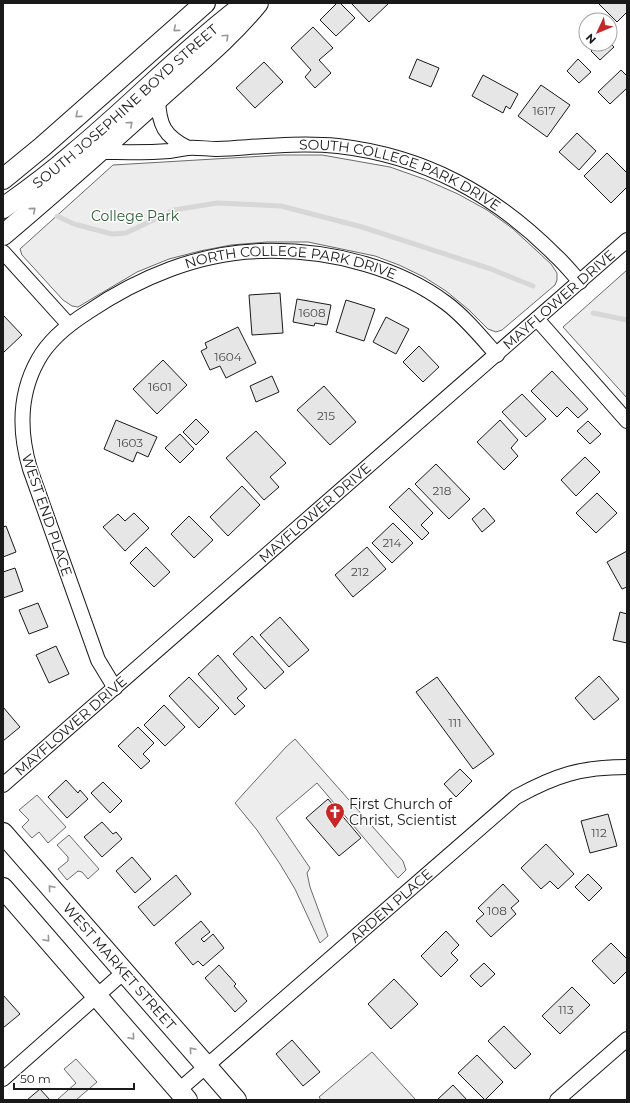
<svg xmlns="http://www.w3.org/2000/svg" width="630" height="1103" font-family="Montserrat,sans-serif">
<style>
.built{fill:#ededed;stroke:#6a6a6a}
.lines{fill:none;stroke-linecap:round;stroke-linejoin:round}
.stream{stroke:#d7d7d7;stroke-width:5}
.building{fill:#e6e6e6;stroke:#1a1a1a}
.street-casing{stroke:#1a1a1a;stroke-width:16}
.secondary-casing{stroke:#1a1a1a;stroke-width:22}
.street{stroke:#fff;stroke-width:14}
.secondary{stroke:#fff;stroke-width:20}
.oneway{stroke:#989898}
.labels{text-anchor:middle;stroke-width:3;stroke-linejoin:round;paint-order:stroke}
.number-label{font-size:12px;fill:#4d4d4d}
.street-label{font-size:14px;fill:#1a1a1a;stroke:#fff}
.park-label{font-size:14px;fill:#2b5a34;stroke:#fff}
.poi-label{font-size:14px;fill:#1a1a1a;stroke:#fff;text-anchor:start}
</style>
<rect width="100%" height="100%" fill="#fff"/>
<g class="built">
<path d="M282 155H322L390 167 424 179 458 194 487 210 512 228 551 264 557 273V280L555 285 502 330 496 332 488 329 469 310 446 291 424 277 399 265 375 256 308 242H267L231 245 200 251 169 259 137 272 78 307 72 306 63 300 22 255 20 249 113 165Z"/>
<path d="M627 270V398L563 327Z"/>
<path d="M295 739 403 861 406 870 398 878 317 783 276 818 310 868 307 873 310 887 328 936 320 943 295 889 280 864 257 830 235 803 286 747Z"/>
<path d="M37 795 66 827 48 843 39 832 32 838 22 827 29 820 19 810Z"/>
<path d="M69 835 99 869 88 879 82 872 78 871 67 880 58 869 68 861V857L57 845Z"/>
<path d="M372 1052 416 1100H321L319 1097Z"/>
<path d="M76 1059 97 1082 76 1100H59L58 1099 76 1083 64 1069Z"/>
</g>
<g class="lines">
<g class="stream">
<path d="M57 216 74 224 112 234 126 233 174 210 217 203 281 206 362 227 491 269 533 286"/>
<path d="M593 313 627 320"/>
</g>
</g>
<g class="building">
<path d="M337 3H340L355 18 336 36 320 20Z"/>
<path d="M351 3H389L369 22Z"/>
<path d="M600 3H627V12L617 22 599 4Z"/>
<path d="M313 27 333 48 319 60 331 73 315 88 305 77 311 70 291 48Z"/>
<path d="M610 43 614 47 600 60 591 51 598 44H610Z"/>
<path d="M417 59 439 68 431 87 409 78Z"/>
<path d="M578 59 591 72 579 83 567 71Z"/>
<path d="M264 62 283 82 255 108 236 88Z"/>
<path d="M621 70 627 76V88L610 104 598 92Z"/>
<path d="M483 75 518 94 510 109 506 106 503 113 472 96Z"/>
<path d="M541 85 570 105 547 137 518 116Z"/>
<path d="M577 133 596 151 579 170 559 152Z"/>
<path d="M607 153 627 173V187L611 203 584 176Z"/>
<path d="M280 293 283 333 252 335 249 295Z"/>
<path d="M297 299 331 305 327 325 315 323 314 326 293 322Z"/>
<path d="M346 300 375 309 364 341 336 332Z"/>
<path d="M3 315 22 335 3 353Z"/>
<path d="M386 317 409 329 396 354 373 342Z"/>
<path d="M238 327 256 363 226 378 220 366 210 370 201 351 207 348 205 343Z"/>
<path d="M419 346 439 367 423 382 403 362Z"/>
<path d="M163 360 187 385 157 414 133 389Z"/>
<path d="M552 371 588 409 578 418 567 407 557 417 531 391Z"/>
<path d="M272 376 279 392 256 402 250 386Z"/>
<path d="M324 386 356 422 330 445 297 410Z"/>
<path d="M522 394 546 419 526 437 502 412Z"/>
<path d="M196 419 209 432 196 445 183 432Z"/>
<path d="M116 420 157 437 148 457 137 452 133 462 104 449Z"/>
<path d="M500 420 518 440 511 448 518 456 504 470 477 442Z"/>
<path d="M588 421 601 434 590 444 577 431Z"/>
<path d="M256 431 286 463 270 477 279 487 264 500 226 458Z"/>
<path d="M180 434 194 449 180 463 165 448Z"/>
<path d="M585 457 600 472 576 496 561 480Z"/>
<path d="M436 464 470 499 449 519 415 484Z"/>
<path d="M242 486 260 505 228 536 210 517Z"/>
<path d="M409 488 433 513 421 525 429 533 422 540 389 507Z"/>
<path d="M597 493 617 513 596 533 576 513Z"/>
<path d="M484 508 495 521 482 532 472 519Z"/>
<path d="M134 513 149 528 125 551 103 527 118 514 125 521Z"/>
<path d="M189 516 213 540 194 558 171 534Z"/>
<path d="M393 523 413 543 392 563 372 543Z"/>
<path d="M6 526 16 552 3 557V527Z"/>
<path d="M146 547 170 572 154 587 130 563Z"/>
<path d="M367 547 386 569 353 597 335 575Z"/>
<path d="M627 551V587L622 589 607 562Z"/>
<path d="M15 568 23 591 3 598V572Z"/>
<path d="M38 603 48 627 29 634 19 610Z"/>
<path d="M620 612 627 614V643L613 640Z"/>
<path d="M280 617 309 650 289 667 260 635Z"/>
<path d="M252 636 284 672 265 689 233 654Z"/>
<path d="M56 646 69 674 49 683 36 655Z"/>
<path d="M218 655 247 689 237 698 245 706 235 715 198 674Z"/>
<path d="M599 676 619 699 594 720 575 698Z"/>
<path d="M189 677 219 708 199 728 169 696Z"/>
<path d="M437 677 494 754 473 769 416 692Z"/>
<path d="M164 705 185 727 165 746 144 725Z"/>
<path d="M3 707 20 727 3 741Z"/>
<path d="M138 727 154 743 143 754 150 761 141 769 118 746Z"/>
<path d="M460 769 472 781 456 797 444 784Z"/>
<path d="M66 780 78 793 80 790 88 799 67 818 48 797Z"/>
<path d="M103 782 122 801 110 813 91 793Z"/>
<path d="M328 799 361 838 339 856 306 818Z"/>
<path d="M608 814 617 846 590 853 581 821Z"/>
<path d="M102 822 113 834 116 832 122 839 102 857 84 837Z"/>
<path d="M546 844 574 874 558 889 550 881 541 889 521 868Z"/>
<path d="M132 857 151 879 135 893 116 871Z"/>
<path d="M588 874 602 888 589 901 575 887Z"/>
<path d="M176 875 191 894 154 926 138 907Z"/>
<path d="M503 884 519 901 511 908 516 914 491 937 476 921 484 914 478 908Z"/>
<path d="M201 921 210 932 201 939 204 942 213 934 224 948 203 966 198 961 193 965 175 943Z"/>
<path d="M446 931 459 945 451 953 458 960 441 977 421 956Z"/>
<path d="M611 943 627 959V971L614 984 592 961Z"/>
<path d="M484 963 495 974 481 987 470 976Z"/>
<path d="M219 965 236 984 234 986 247 1001 235 1012 205 978Z"/>
<path d="M394 979 418 1004 391 1029 368 1004Z"/>
<path d="M572 987 590 1005 560 1034 542 1016Z"/>
<path d="M3 995 20 1014 3 1028Z"/>
<path d="M504 1026 531 1054 515 1069 488 1041Z"/>
<path d="M292 1040 320 1072 303 1086 276 1054Z"/>
<path d="M477 1055 503 1082 485 1100 458 1073Z"/>
<path d="M453 1085 467 1100H437Z"/>
<path d="M40 1089 50 1100H27Z"/>
</g>
<g class="lines">
<defs>
<g id="street">
<path d="M158 99C159 125 164 136 188 148"/>
<path id="s1" d="M99 152C122 152 146 153 169 151 175 150 181 149 187 148 196 147 207 149 217 149 257 147 298 142 338 146 425 156 494 194 555 255 564 263 572 273 580 282"/>
<path d="M3 252 69 325"/>
<path d="M537 319 627 421"/>
<path id="s2" d="M115 688 98 660 30 469C19 432 19 394 38 360 49 340 69 324 88 312 138 278 200 252 261 251 296 250 331 254 365 264 393 272 422 285 446 303 465 317 481 337 497 355"/>
<path id="s3" d="M3 785 627 240"/>
<path d="M3 1079 124 972"/>
<path id="s4" d="M179 1090 516 797C556 775 581 767 627 767"/>
<path d="M557 1100 627 1039"/>
</g>
<g id="secondary">
<path d="M3 179 42 147 205 3"/>
<path id="s5" d="M3 208C27 191 51 173 73 154 130 107 181 53 240 8"/>
<path d="M3 235C55 191 107 145 158 99 192 68 229 39 258 3"/>
<path id="s6" d="M3 833 236 1100"/>
<path d="M3 888 187 1100"/>
</g>
</defs>
<use href="#street" class="street-casing"/>
<use href="#secondary" class="secondary-casing"/>
<use href="#street" class="street"/>
<use href="#secondary" class="secondary"/>
</g>
<defs><path id="oneway-chevron" d="M-2-3.5L2.5 0L-2 3.5" fill="none" stroke-width="1.6" stroke-linecap="round" stroke-linejoin="round"/></defs>
<g class="oneway">
<use href="#oneway-chevron" transform="translate(176 29) rotate(139)"/>
<use href="#oneway-chevron" transform="translate(226 37) rotate(-43)"/>
<use href="#oneway-chevron" transform="translate(78 115) rotate(139)"/>
<use href="#oneway-chevron" transform="translate(130 124) rotate(-42)"/>
<use href="#oneway-chevron" transform="translate(33 210) rotate(-41)"/>
<use href="#oneway-chevron" transform="translate(51 888) rotate(-131)"/>
<use href="#oneway-chevron" transform="translate(47 939) rotate(49)"/>
<use href="#oneway-chevron" transform="translate(132 1037) rotate(49)"/>
<use href="#oneway-chevron" transform="translate(192 1050) rotate(-131)"/>
</g>
<defs>
<symbol id="church-pin" viewBox="-11 -11 22 30"><path d="M0 17L-7.5 6A9.5 9.5 0 1 1 7.5 6Z" fill="#c62828" stroke="#fff"/><path d="M-1.2-6h2.4v3.5h3.3v2.4h-3.3V6h-2.4V-.1h-3.3v-2.4h3.3Z" fill="#fff"/></symbol>
</defs>
<g fill-rule="evenodd">
<use href="#church-pin" x="324" y="801" width="22" height="30"/>
</g>
<g class="labels">
<g class="number-label">
<text x="544" y="115">1617</text>
<text x="312" y="317">1608</text>
<text x="228" y="361">1604</text>
<text x="160" y="391">1601</text>
<text x="326" y="420">215</text>
<text x="130" y="447">1603</text>
<text x="442" y="495">218</text>
<text x="392" y="547">214</text>
<text x="360" y="576">212</text>
<text x="455" y="727">111</text>
<text x="599" y="837">112</text>
<text x="497" y="915">108</text>
<text x="566" y="1014">113</text>
</g>
<g class="street-label">
<text dy="5" stroke="none"><textPath href="#s5" startOffset="159">SOUTH JOSEPHINE BOYD STREET</textPath></text>
<text dy="5" stroke="none"><textPath href="#s1" startOffset="307">SOUTH COLLEGE PARK DRIVE</textPath></text>
<text dy="5" stroke="none"><textPath href="#s2" startOffset="634">NORTH COLLEGE PARK DRIVE</textPath></text>
<text dy="5" stroke="none"><textPath href="#s3" startOffset="738">MAYFLOWER DRIVE</textPath></text>
<text dy="5" stroke="none"><textPath href="#s3" startOffset="414">MAYFLOWER DRIVE</textPath></text>
<text transform="translate(47 515) rotate(71)" y="5">WEST END PLACE</text>
<text dy="5" stroke="none"><textPath href="#s3" startOffset="90">MAYFLOWER DRIVE</textPath></text>
<text dy="5" stroke="none"><textPath href="#s4" startOffset="281">ARDEN PLACE</textPath></text>
<text dy="5" stroke="none"><textPath href="#s6" startOffset="177">WEST MARKET STREET</textPath></text>
</g>
<g class="park-label">
<text x="135" y="221">College Park</text>
</g>
<g class="poi-label">
<text x="349" y="809">First Church of<tspan x="349" dy="16">Christ, Scientist</tspan></text>
</g>
</g>
<rect width="630" height="1103" fill="none" stroke="#1a1a1a" stroke-width="8"/>
<g transform="translate(598 32) rotate(226)"><circle r="19" fill="#ffffff" stroke="#a3a3a3"/>
<path d="M0-3L7 15L0 10L-7 15Z" fill="#c62828"/>
<text y="-6" font-size="11" font-weight="bold" text-anchor="middle" fill="#1a1a1a">N</text>
</g>
<path d="M14 1083v6h120v-6" fill="none" stroke="#1a1a1a" stroke-width="2"/>
<text x="20" y="1083" font-size="12" fill="#1a1a1a" stroke="#ffffff" stroke-width="3" paint-order="stroke">50 m</text>
</svg>
